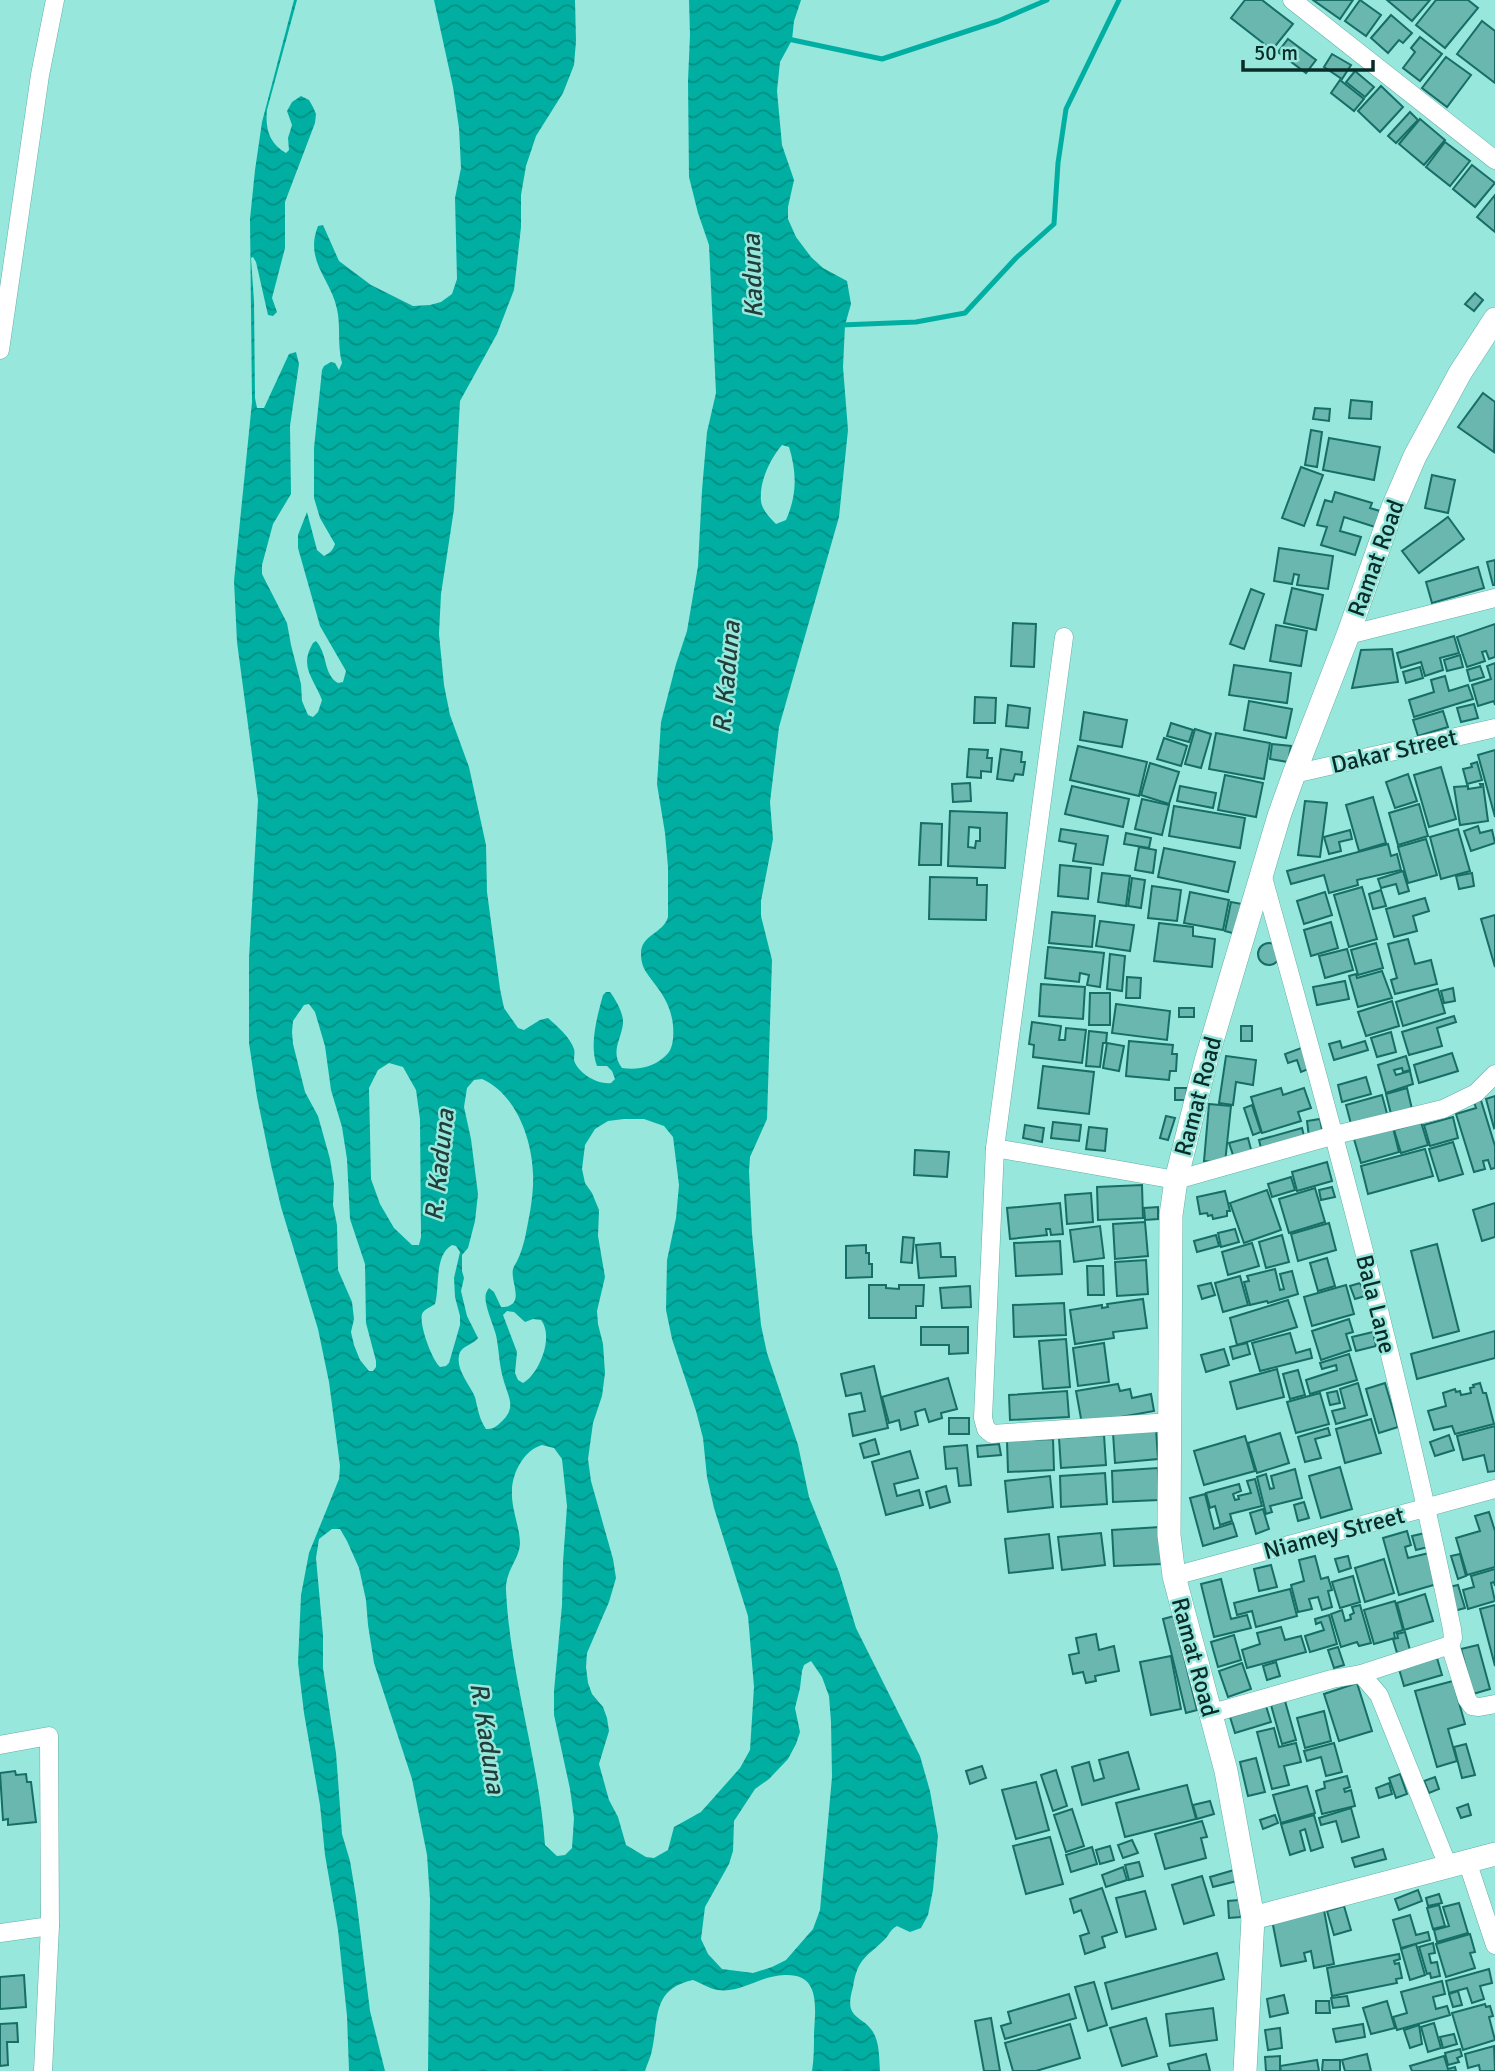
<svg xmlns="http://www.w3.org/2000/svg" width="1495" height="2071" font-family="Signika,sans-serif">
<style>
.water{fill:url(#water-waves);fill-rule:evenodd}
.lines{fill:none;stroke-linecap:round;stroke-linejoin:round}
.stream{stroke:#00afa2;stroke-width:5}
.building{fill:#69b7ae;stroke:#166e66;stroke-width:2;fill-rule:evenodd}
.minor-casing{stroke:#62b0a7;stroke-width:19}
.tertiary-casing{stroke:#62b0a7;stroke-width:24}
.minor{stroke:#fff;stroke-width:18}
.tertiary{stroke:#fff;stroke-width:23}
.labels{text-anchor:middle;stroke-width:5;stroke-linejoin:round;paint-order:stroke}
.street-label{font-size:24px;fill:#092c28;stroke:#97e7dc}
.water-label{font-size:26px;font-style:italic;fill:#213e3a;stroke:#97e7dc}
</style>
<defs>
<pattern id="water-waves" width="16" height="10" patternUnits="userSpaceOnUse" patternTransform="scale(1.75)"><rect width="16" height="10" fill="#00afa2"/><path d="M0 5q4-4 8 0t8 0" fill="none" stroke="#018f84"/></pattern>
</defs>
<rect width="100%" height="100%" fill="#97e7dc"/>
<path class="water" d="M294 0H297L267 110C265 128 269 144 286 153L289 150 288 138 292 125 287 111 292 102 301 96 309 100 313 107 316 114 315 123 285 202V248L272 298 277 312 273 316 268 315 256 262 253 257 251 258 254 301 255 398 257 408H264L289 354 296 352 299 364 290 426 291 494 273 524 262 565V574L266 582 287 623 291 645 301 684 302 701 308 715 313 717 318 712 322 700C313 677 299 667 313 643L316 641C328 654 323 674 338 683L343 682 346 671 320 626 298 548V535L307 512 317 550 324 556C330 553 333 550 335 544L320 518 314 498V448L322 370 324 366 331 362 335 363 339 370 342 363C337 344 341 327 337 309 331 279 304 261 318 226L323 225 339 261 371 285 413 306 430 305 441 302 452 294 457 279 455 198 461 168 459 128 453 87 434 0H575L576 41 574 65 563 93 536 136 526 166 521 195V227L514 290 497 334 460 401 454 509 441 594 439 634 444 685 450 715 469 767 486 845 487 892 500 989 504 1008 518 1028 524 1030 540 1020 548 1018C557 1026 570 1037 574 1049 575 1052 574 1057 574 1060 578 1074 599 1085 611 1083L615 1079 612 1071 607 1066H597C589 1045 597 1017 603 995L606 992H610C616 1000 624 1014 623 1024 621 1040 610 1052 622 1068 637 1070 651 1068 663 1058 670 1053 672 1047 673 1039 675 1018 668 1000 654 983 647 973 641 968 641 954 641 934 663 934 668 917V867L665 833 657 784 661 722 676 664 687 631 698 566 702 490 707 432 716 393 709 245 698 213 689 177 688 81 690 35 689 0H801L794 21 792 40 780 62 777 91 782 145 794 180 788 207V219L796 237 811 257 823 268 847 281 851 304 845 325 843 367 848 430 839 517 779 727 770 802 773 839 761 901V916L772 960 767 1119 750 1157 749 1171 752 1233 761 1325 767 1353 798 1445 809 1497 839 1572 856 1628 920 1756 930 1791 938 1836 933 1890 928 1915 921 1928 910 1932 897 1926C891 1929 890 1933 886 1938 867 1958 858 1956 853 1987 851 1994 849 2002 851 2009 854 2018 865 2021 870 2028 880 2039 879 2057 880 2071H812C814 2059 814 2046 814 2033 816 2002 820 1969 776 1976 756 1979 739 1993 718 1990 710 1989 701 1983 693 1980 652 1989 659 2017 652 2050 651 2057 647 2064 645 2071H428L430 1899 427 1855 412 1779 374 1663 368 1625 366 1600 359 1568 347 1541 340 1529H332L319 1539 316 1558 323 1635V1668L336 1753 342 1834 350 1861 356 1897 370 2011 385 2071H349L347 2016 338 1930 325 1855 320 1805 304 1713 298 1663 301 1595 309 1553 339 1479 340 1466 329 1382 318 1329 281 1207 271 1165 257 1097 249 1043V958L258 800 237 642 234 581 252 402 250 219 255 170 262 122ZM782 445 789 447C797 473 797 495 786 520L776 524C770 518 762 510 761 501 759 482 770 459 782 445ZM309 1004 315 1012 325 1046 331 1090 342 1127 347 1159 350 1219 365 1264 366 1323 376 1361V1367L373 1371H369L360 1360 354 1345 351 1332 354 1319 352 1302 338 1270 337 1225 333 1205 334 1184 330 1159 318 1116 305 1092 293 1044 292 1032 293 1021 304 1005ZM389 1063 403 1067 416 1090 420 1119 421 1237 419 1245H412L394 1228 380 1204 371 1179 369 1088 378 1070ZM482 1079C516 1094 532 1139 533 1174 534 1195 529 1218 525 1238 523 1245 521 1253 518 1259 517 1262 514 1265 513 1269 510 1282 527 1307 501 1307L494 1292 489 1288C485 1293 485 1297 486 1303 488 1314 493 1324 496 1335 499 1349 499 1364 503 1378 508 1398 518 1407 500 1423 495 1428 492 1429 486 1429 479 1419 478 1409 475 1397 470 1385 456 1370 459 1356 460 1346 473 1345 478 1338L467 1316 461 1291 464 1278 462 1271V1255L468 1248 475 1221 478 1194 471 1139 464 1107 467 1088 474 1080ZM624 1119H644L664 1126 673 1137 679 1185 676 1218 667 1260 666 1310 672 1339 696 1411 703 1438 707 1477 714 1508 748 1616 754 1687 750 1750 740 1768 701 1812 674 1827 668 1850 654 1858 646 1857 626 1845 618 1817 609 1800 599 1764 609 1731 607 1718 603 1707 592 1694 588 1683 586 1667 587 1653 609 1602 616 1578 613 1559 591 1481 588 1459 593 1423 602 1396 605 1373 603 1344 598 1324 597 1311 605 1277 598 1236 599 1210 592 1193 585 1183 582 1169 585 1145 595 1129 608 1121ZM452 1245 456 1246 460 1252 454 1278 455 1297 460 1316V1325L449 1363 446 1366 440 1367C432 1360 419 1325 422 1314 424 1309 431 1307 435 1304 440 1287 434 1255 452 1245ZM507 1311 514 1312 525 1322 533 1319 541 1320C554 1336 540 1373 523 1383L518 1380 515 1373 517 1352 503 1315ZM542 1445 554 1448 562 1459 567 1506 563 1562 562 1605 554 1691V1715L570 1789 574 1818 572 1848 565 1855 557 1856 545 1845C539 1759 510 1676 506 1590 505 1571 519 1560 520 1544 520 1527 511 1509 512 1491 512 1473 524 1450 542 1445ZM811 1661 822 1677 829 1696 831 1722 832 1777 820 1910 813 1929 786 1960 772 1967 753 1973 722 1969 708 1954 701 1939 705 1907 729 1864 733 1851 734 1821 755 1789 769 1779 788 1759 796 1744 800 1732 795 1708 800 1688 802 1671 804 1665Z"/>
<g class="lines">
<g class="stream">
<path d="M788 39 882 59 998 21 1047 0"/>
<path d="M841 325 916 322 965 313 1016 258 1054 224 1058 163 1066 109 1119 0"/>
</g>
</g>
<g class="building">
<path d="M1245 0H1262L1293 24 1272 50 1231 18Z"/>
<path d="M1313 0H1353L1340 19Z"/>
<path d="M1360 0 1381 15 1366 36 1345 21Z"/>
<path d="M1387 0H1430L1412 21Z"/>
<path d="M1436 0H1468L1478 8 1445 48 1416 25Z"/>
<path d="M1391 15 1412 33 1403 43 1399 40 1388 53 1371 38Z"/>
<path d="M1482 21 1495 31V83L1457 54Z"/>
<path d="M1420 37 1442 54 1420 81 1403 68 1415 52 1411 48Z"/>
<path d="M1288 39 1316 60 1306 73 1278 52Z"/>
<path d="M1332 54 1351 65 1342 79 1324 67Z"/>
<path d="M1446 57 1471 75 1447 107 1422 88Z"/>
<path d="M1355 71 1374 87 1365 97 1346 82Z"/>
<path d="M1340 80 1364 99 1354 111 1331 93Z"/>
<path d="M1381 86 1403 107 1380 132 1358 111Z"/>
<path d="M1410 112 1418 120 1396 143 1388 136Z"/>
<path d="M1420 119 1445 140 1424 165 1399 144Z"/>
<path d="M1445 142 1470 161 1450 186 1426 167Z"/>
<path d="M1472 165 1495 183 1475 207 1453 189Z"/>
<path d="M1495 195V232L1477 217Z"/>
<path d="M1475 293 1483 300 1474 311 1465 304Z"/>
<path d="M1483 393 1495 402 1494 452 1458 427Z"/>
<path d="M1351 400 1372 402 1371 419 1349 418Z"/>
<path d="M1315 408 1330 409 1329 421 1313 419Z"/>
<path d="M1311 430 1322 432 1317 467 1305 465Z"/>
<path d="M1329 438 1380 447 1374 480 1323 470Z"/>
<path d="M1301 467 1323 475 1304 526 1282 518Z"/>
<path d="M1432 475 1455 480 1448 513 1425 508Z"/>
<path d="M1335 492 1372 503 1370 508 1380 511 1375 527 1344 517 1340 531 1361 537 1355 555 1321 545 1327 527 1317 525 1325 500 1332 502Z"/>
<path d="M1448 517 1464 539 1419 573 1402 551Z"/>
<path d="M1279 548 1333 556 1328 589 1297 585 1299 575 1294 574 1292 584 1274 581Z"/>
<path d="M1495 560V585H1493L1487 562Z"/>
<path d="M1478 567 1484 588 1432 603 1426 582Z"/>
<path d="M1292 588 1323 595 1316 630 1284 623Z"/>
<path d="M1251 589 1264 594 1244 649 1230 644Z"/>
<path d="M1013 623 1036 624 1034 667 1011 666Z"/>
<path d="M1495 624V657L1489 659 1486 651 1482 652 1485 661 1467 667 1457 637Z"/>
<path d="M1276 625 1307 631 1301 666 1270 661Z"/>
<path d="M1454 636 1459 653 1440 658 1443 670 1425 676 1421 662 1401 668 1397 653Z"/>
<path d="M1392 649 1398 682 1352 688 1361 650Z"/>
<path d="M1460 655 1463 667 1447 671 1444 660Z"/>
<path d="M1495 663V705L1494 701 1478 706 1472 685 1491 679 1487 666Z"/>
<path d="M1234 665 1291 673 1287 703 1229 695Z"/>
<path d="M1480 666 1484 677 1470 681 1467 670Z"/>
<path d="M1420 667 1423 678 1406 683 1403 672Z"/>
<path d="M1445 676 1449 691 1468 685 1473 699 1414 717 1409 700 1434 692 1431 680Z"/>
<path d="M975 697 996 698 995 723H974Z"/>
<path d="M1249 701 1292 709 1286 738 1244 730Z"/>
<path d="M1474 704 1478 718 1461 722 1457 708Z"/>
<path d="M1008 705 1030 708 1028 728 1006 726Z"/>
<path d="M1443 711 1448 727 1418 736 1413 720Z"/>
<path d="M1084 712 1127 720 1122 747 1080 740Z"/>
<path d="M1171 723 1193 730 1189 742 1167 736Z"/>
<path d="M1195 729 1211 734 1201 768 1185 764Z"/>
<path d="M1216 733 1270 743 1264 779 1209 769Z"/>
<path d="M1164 738 1187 746 1181 766 1157 759Z"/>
<path d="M1272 744 1291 746 1288 762 1270 759Z"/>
<path d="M1078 746 1147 762 1139 796 1070 780Z"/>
<path d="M969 749 988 750 987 758H992L991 772 981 771V778L967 777Z"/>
<path d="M1001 749 1022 752 1021 762H1025L1023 775 1015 774 1013 781 997 779Z"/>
<path d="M1495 750V817L1478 755Z"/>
<path d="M1477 762 1482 780 1467 784 1463 769 1472 767 1471 764Z"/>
<path d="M1150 763 1179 772 1169 804 1141 795Z"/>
<path d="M1441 767 1456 819 1429 827 1414 775Z"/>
<path d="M1408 774 1417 801 1395 808 1386 782Z"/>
<path d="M1225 775 1263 783 1256 817 1218 810Z"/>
<path d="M970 783 971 801 953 802 952 784Z"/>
<path d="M1480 784H1483L1488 821 1460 825 1454 787 1468 786V789L1481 787Z"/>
<path d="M1072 786 1129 799 1123 827 1065 814Z"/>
<path d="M1180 786 1216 793 1213 808 1177 801Z"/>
<path d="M1373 797 1386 843 1359 851 1346 805Z"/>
<path d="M1142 799 1169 805 1162 835 1135 829Z"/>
<path d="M1305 801 1327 803 1320 857 1298 855Z"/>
<path d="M1419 804 1428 836 1398 845 1389 813Z"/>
<path d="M1174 806 1245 818 1240 848 1169 836Z"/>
<path d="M950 811 1007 813 1005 868 948 866ZM969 827 980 828V841H976L975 848 968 847Z"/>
<path d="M921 823 942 824 941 865H919Z"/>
<path d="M1478 826 1480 833 1492 830 1495 843 1471 851 1464 831Z"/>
<path d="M1061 829 1108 836 1103 865 1073 861 1076 844 1059 841Z"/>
<path d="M1458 829 1470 871 1441 879 1430 837Z"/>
<path d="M1350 830 1352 839 1339 842 1341 851 1329 854 1324 837Z"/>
<path d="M1126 833 1151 838 1149 848 1124 844Z"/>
<path d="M1426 839 1437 875 1408 883 1398 847Z"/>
<path d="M1388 844 1391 856 1397 854 1401 870 1357 880 1358 885 1329 893 1324 875 1291 884 1287 871Z"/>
<path d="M1139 847 1156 850 1153 873 1135 870Z"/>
<path d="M1164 848 1235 862 1228 892 1158 877Z"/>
<path d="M1060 865 1091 868 1088 899 1058 896Z"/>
<path d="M1403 871 1409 891 1399 894 1396 884 1381 888 1378 879Z"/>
<path d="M1102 873 1130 876 1126 906 1098 902Z"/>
<path d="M1472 873 1474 886 1459 889 1456 876Z"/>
<path d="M930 877 977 878V885H987L986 920 929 919Z"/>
<path d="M1132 878 1145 880 1141 908 1128 906Z"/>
<path d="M1152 886 1181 890 1177 921 1148 918Z"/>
<path d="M1362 887 1377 939 1349 947 1334 895Z"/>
<path d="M1381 890 1386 906 1373 909 1369 894Z"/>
<path d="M1190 892 1229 900 1223 930 1184 923Z"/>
<path d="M1325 892 1332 915 1304 924 1297 901Z"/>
<path d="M1425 898 1429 911 1413 916 1417 931 1394 937 1386 909Z"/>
<path d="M1231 902 1242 904 1236 934 1225 931Z"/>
<path d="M1052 912 1095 916 1092 947 1049 943Z"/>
<path d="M1495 915V967L1481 919Z"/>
<path d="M1100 921 1134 925 1130 951 1096 946Z"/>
<path d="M1331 922 1338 948 1311 956 1304 930Z"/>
<path d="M1159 923 1193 927V936L1215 939 1212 967 1154 961Z"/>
<path d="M1408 939 1415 964 1431 960 1437 984 1395 994 1391 980 1397 978 1388 944Z"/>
<path d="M1376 943 1383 968 1358 975 1351 950Z"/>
<circle cx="1269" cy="954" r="11"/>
<path d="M1048 947 1104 953 1100 987 1087 985 1089 975 1080 973 1079 982 1045 978Z"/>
<path d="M1347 949 1353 970 1325 978 1319 956Z"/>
<path d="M1110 954 1125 956 1122 991 1107 989Z"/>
<path d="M1382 971 1392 998 1358 1007 1349 976 1356 974 1357 978Z"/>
<path d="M1127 977 1141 978 1140 998H1126Z"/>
<path d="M1345 981 1349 999 1317 1005 1313 987Z"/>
<path d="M1041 984 1085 987 1083 1019 1039 1016Z"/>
<path d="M1453 988 1455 1001 1444 1003 1441 991Z"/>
<path d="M1438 989 1445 1013 1403 1026 1396 1002Z"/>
<path d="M1090 993H1110V1025H1089Z"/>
<path d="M1392 1001 1399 1026 1366 1036 1358 1012Z"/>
<path d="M1116 1004 1170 1011 1167 1040 1112 1033Z"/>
<rect x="1179" y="1008" width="15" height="9"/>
<path d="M1454 1016 1456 1022 1437 1028 1442 1046 1409 1055 1402 1032Z"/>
<path d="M1032 1022 1061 1026 1059 1040H1065L1066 1028 1086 1030 1082 1063 1033 1057 1034 1045 1029 1044Z"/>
<rect x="1241" y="1026" width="11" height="15"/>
<path d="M1089 1031 1107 1033 1106 1043H1103L1100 1067 1086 1066Z"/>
<path d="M1391 1032 1396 1052 1377 1057 1371 1038Z"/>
<path d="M1129 1041 1173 1045 1172 1054H1177L1176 1071H1170L1169 1080 1126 1076Z"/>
<path d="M1340 1041 1342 1048 1365 1041 1368 1050 1334 1060 1329 1044Z"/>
<path d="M1107 1043 1124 1046 1119 1071 1103 1068Z"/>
<path d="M1304 1047 1311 1068 1301 1072 1297 1060 1288 1063 1285 1054Z"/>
<path d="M1452 1053 1458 1071 1419 1083 1414 1065Z"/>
<path d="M1226 1056 1256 1060 1253 1085 1236 1082 1233 1105 1219 1103Z"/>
<path d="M1406 1056 1410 1070 1403 1072 1402 1068 1394 1070 1396 1075 1410 1071 1413 1084 1386 1093 1378 1065Z"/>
<path d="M1043 1066 1094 1072 1089 1114 1038 1108Z"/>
<path d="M1366 1077 1371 1094 1342 1102 1338 1085Z"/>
<path d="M1175 1088H1187L1186 1100H1175Z"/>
<path d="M1281 1088 1283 1095 1304 1088 1311 1108 1298 1112 1301 1121 1262 1133 1251 1097Z"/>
<path d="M1407 1088 1412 1109 1391 1114 1386 1094Z"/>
<path d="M1479 1094 1495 1146V1168L1491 1169 1488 1160 1483 1161 1485 1169 1474 1172 1456 1114 1476 1108 1472 1096Z"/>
<path d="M1382 1095 1389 1121 1351 1124 1346 1105Z"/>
<path d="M1495 1096V1127L1494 1128 1486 1099Z"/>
<path d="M1209 1104 1231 1106 1225 1163 1204 1161Z"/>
<path d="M1252 1105 1261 1132 1253 1135 1244 1108Z"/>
<path d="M1166 1116 1175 1118 1168 1140 1160 1138Z"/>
<path d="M1453 1117 1458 1138 1430 1146 1424 1125Z"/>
<path d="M1320 1119 1323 1135 1309 1137 1307 1121Z"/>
<path d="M1053 1122 1081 1125 1079 1141 1051 1138Z"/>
<path d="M1421 1122 1428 1145 1401 1153 1394 1130Z"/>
<path d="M1025 1125 1044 1128 1042 1142 1023 1138Z"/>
<path d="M1089 1127 1107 1129 1105 1151 1086 1149Z"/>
<path d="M1302 1128 1305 1140 1262 1152 1259 1140Z"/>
<path d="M1393 1128 1399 1152 1361 1163 1354 1139Z"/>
<path d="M1248 1138 1253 1157 1235 1161 1229 1143Z"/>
<path d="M1453 1142 1463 1174 1439 1181 1429 1149Z"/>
<path d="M1425 1149 1433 1176 1368 1194 1361 1166Z"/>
<path d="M915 1150 949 1152 947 1177 914 1175Z"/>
<path d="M1327 1162 1332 1181 1297 1191 1292 1172Z"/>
<path d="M1291 1177 1295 1190 1272 1197 1268 1184Z"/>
<path d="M1142 1185 1143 1218 1098 1220 1097 1187Z"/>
<path d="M1332 1187 1335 1197 1321 1200 1319 1190Z"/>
<path d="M1315 1188 1325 1222 1289 1233 1279 1199Z"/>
<path d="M1267 1190 1281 1230 1244 1243 1230 1203Z"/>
<path d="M1225 1191 1230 1211H1227V1216L1213 1219 1212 1215 1208 1216 1207 1213 1200 1214 1197 1197Z"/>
<path d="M1091 1193 1093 1222 1067 1224 1065 1195Z"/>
<path d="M1060 1203 1063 1234 1051 1235 1050 1229H1046L1047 1235 1010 1239 1007 1208Z"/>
<path d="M1495 1203V1237L1482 1241 1473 1210Z"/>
<path d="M1158 1207V1219L1145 1220 1144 1208Z"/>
<path d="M1145 1222 1148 1256 1115 1259 1113 1224Z"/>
<path d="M1329 1223 1336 1250 1298 1261 1291 1234Z"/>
<path d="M1100 1226 1104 1258 1074 1262 1070 1230Z"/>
<path d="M1235 1229 1239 1242 1221 1247 1218 1233Z"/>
<path d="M1216 1235 1219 1246 1197 1252 1194 1241Z"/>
<path d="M1282 1235 1289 1262 1266 1268 1259 1242Z"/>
<path d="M903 1237 914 1238 912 1263 901 1262Z"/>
<path d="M1060 1241 1062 1274 1016 1276 1014 1243Z"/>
<path d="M940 1243 941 1257H955L956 1276 919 1278 916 1245Z"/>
<path d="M1252 1243 1259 1266 1228 1275 1222 1252Z"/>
<path d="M1437 1244 1459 1331 1433 1338 1411 1251Z"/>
<path d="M866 1245V1253H869V1264H872V1277L846 1278V1246Z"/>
<path d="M1327 1258 1335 1286 1318 1291 1310 1263Z"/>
<path d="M1146 1260 1148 1294 1117 1296 1115 1262Z"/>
<path d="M1087 1266H1103L1104 1295H1088Z"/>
<path d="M1275 1269 1280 1290 1284 1289 1280 1274 1292 1271 1298 1294 1268 1303 1267 1301 1250 1305 1244 1282 1249 1281 1247 1276Z"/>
<path d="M1240 1276 1248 1305 1223 1312 1215 1283Z"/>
<path d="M1211 1283 1215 1295 1202 1299 1198 1286Z"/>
<path d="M1360 1283 1365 1296 1355 1299 1350 1286Z"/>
<path d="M869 1285H886V1288L899 1289V1285H924L923 1306H916V1318H869Z"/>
<path d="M1346 1285 1354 1314 1312 1326 1304 1297Z"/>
<path d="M970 1286 971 1307 942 1308 940 1288Z"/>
<path d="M1143 1299 1147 1328 1113 1332 1114 1338 1075 1344 1070 1310 1102 1305V1308L1108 1307 1107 1304Z"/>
<path d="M1288 1300 1297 1327 1237 1345 1230 1318Z"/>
<path d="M1064 1303 1066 1335 1014 1337 1013 1305Z"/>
<path d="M1349 1319 1353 1332 1346 1334 1351 1350 1321 1360 1312 1331Z"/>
<path d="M921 1327H968V1353L949 1354V1345H921Z"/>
<path d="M1495 1331V1358L1417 1379 1411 1354Z"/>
<path d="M1373 1332 1376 1346 1356 1351 1352 1337Z"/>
<path d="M1290 1333 1296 1353 1310 1349 1312 1358 1260 1371 1252 1343Z"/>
<path d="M1066 1339 1070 1387 1043 1389 1039 1341Z"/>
<path d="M1104 1343 1109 1382 1078 1386 1073 1348Z"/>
<path d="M1247 1343 1250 1354 1233 1359 1230 1347Z"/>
<path d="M1224 1349 1229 1365 1206 1372 1201 1355Z"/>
<path d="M1349 1354 1357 1380 1310 1394 1306 1380 1337 1370 1336 1365 1322 1369 1320 1363Z"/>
<path d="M874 1366 888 1428 853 1436 849 1414 865 1411 861 1393 846 1396 841 1374Z"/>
<path d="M1277 1369 1284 1397 1237 1409 1230 1382Z"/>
<path d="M1298 1370 1305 1395 1290 1399 1283 1374Z"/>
<path d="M948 1378 957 1409 941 1413 942 1418 929 1422 925 1409 915 1412 918 1425 901 1430 899 1420 889 1423 882 1397Z"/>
<path d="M1358 1383 1367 1415 1336 1424 1332 1411 1345 1408 1340 1389Z"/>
<path d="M1385 1383 1398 1427 1379 1433 1366 1389Z"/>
<path d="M1480 1383 1483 1393H1486L1494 1424 1455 1434 1452 1426 1434 1430 1428 1411 1446 1406 1443 1393 1455 1389 1456 1392 1460 1391 1461 1395 1471 1393 1470 1388 1474 1387 1473 1385Z"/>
<path d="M1118 1384 1120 1391 1130 1389 1132 1398 1151 1394 1154 1411 1082 1424 1076 1391Z"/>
<path d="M1067 1391 1069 1417 1010 1420 1009 1395Z"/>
<path d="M1337 1391 1340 1403 1330 1405 1327 1393Z"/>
<path d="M1320 1393 1329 1424 1296 1433 1287 1402Z"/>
<rect x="949" y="1418" width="20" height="16"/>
<path d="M1371 1419 1381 1453 1345 1463 1336 1429Z"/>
<path d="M1495 1426V1471L1488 1472 1484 1455 1463 1460 1457 1436Z"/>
<path d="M1328 1428 1330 1435 1315 1439 1321 1458 1305 1462 1298 1437Z"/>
<path d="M1156 1429 1158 1459 1115 1463 1113 1433Z"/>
<path d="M1280 1433 1289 1463 1257 1473 1248 1443Z"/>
<path d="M1104 1435 1106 1465 1061 1468 1059 1438Z"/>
<path d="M1449 1435 1454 1450 1435 1456 1430 1442Z"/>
<path d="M1245 1436 1255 1471 1204 1485 1194 1451Z"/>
<path d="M875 1439 879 1454 864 1458 860 1444Z"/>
<path d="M1053 1439 1054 1470 1008 1472 1007 1441Z"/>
<path d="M999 1444 1001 1455 978 1457 977 1446Z"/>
<path d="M967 1445 971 1485 959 1486 957 1468 946 1469 944 1447Z"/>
<path d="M910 1451 918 1478 894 1484 897 1496 919 1490 923 1505 886 1515 872 1462Z"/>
<path d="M1340 1467 1352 1509 1321 1518 1309 1476Z"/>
<path d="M1158 1468 1159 1500 1113 1502 1112 1471Z"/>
<path d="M1295 1469 1302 1498 1270 1506 1272 1512 1266 1514 1257 1477 1266 1474 1270 1489 1274 1488 1271 1476Z"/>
<path d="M1105 1473 1107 1504 1061 1507 1060 1476Z"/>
<path d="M1050 1476 1053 1507 1008 1512 1005 1481Z"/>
<path d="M1255 1479 1262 1506 1230 1514 1232 1521 1220 1525 1215 1506 1210 1508 1206 1493 1239 1484 1241 1491 1233 1494 1235 1500 1239 1499 1238 1496 1251 1493 1247 1481Z"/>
<path d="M946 1486 950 1502 930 1508 926 1492Z"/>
<path d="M1205 1494 1214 1529 1233 1523 1237 1536 1203 1546 1190 1498Z"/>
<path d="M1304 1502 1309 1518 1298 1521 1294 1505Z"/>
<path d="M1263 1509 1269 1529 1256 1534 1250 1513Z"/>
<path d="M1489 1512 1495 1531V1567L1467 1575 1456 1538 1480 1531 1475 1516Z"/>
<path d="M1160 1527 1162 1564 1114 1566 1112 1530Z"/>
<path d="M1407 1531 1411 1545 1405 1547 1408 1558 1429 1553 1437 1584 1399 1595 1383 1538Z"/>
<path d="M1101 1533 1105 1565 1062 1570 1058 1537Z"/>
<path d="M1425 1533 1428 1547 1416 1550 1412 1536Z"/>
<path d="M1049 1534 1053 1568 1009 1573 1005 1539Z"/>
<path d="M1460 1554 1466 1576 1458 1579 1451 1556Z"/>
<path d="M1315 1556 1321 1579 1328 1577 1332 1590 1328 1591 1332 1607 1322 1610 1318 1597 1309 1599 1312 1609 1298 1612 1291 1585 1304 1581 1299 1560Z"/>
<path d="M1348 1556 1351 1568 1339 1572 1335 1559Z"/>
<path d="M1384 1559 1394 1593 1365 1602 1355 1568Z"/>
<path d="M1271 1565 1277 1587 1259 1591 1254 1569Z"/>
<path d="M1495 1569V1586L1494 1582 1491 1583 1495 1601 1468 1609 1463 1590 1474 1587 1471 1576Z"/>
<path d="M1353 1576 1360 1602 1340 1608 1332 1582Z"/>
<path d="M1221 1579 1231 1619 1247 1615 1251 1628 1214 1637 1201 1584Z"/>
<path d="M1458 1585 1465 1608 1454 1611 1449 1587Z"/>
<path d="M1290 1589 1297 1616 1256 1627 1252 1611 1237 1615 1234 1603Z"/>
<path d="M1425 1594 1433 1621 1404 1630 1397 1603Z"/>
<path d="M1395 1601 1403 1630 1394 1633 1395 1638 1374 1644 1364 1610Z"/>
<path d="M1360 1605 1371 1643 1359 1646 1357 1642 1341 1647 1331 1614 1342 1610 1345 1621 1351 1619 1350 1615 1354 1613 1352 1607Z"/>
<path d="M1495 1605V1666L1480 1609Z"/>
<path d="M1329 1615 1337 1644 1310 1652 1305 1636 1324 1630 1321 1622 1316 1624 1315 1619Z"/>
<path d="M1174 1616 1197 1710 1186 1713 1163 1619Z"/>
<path d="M1281 1627 1285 1640 1301 1636 1306 1652 1247 1668 1242 1650 1260 1644 1257 1633Z"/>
<path d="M1405 1632 1410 1650 1397 1653 1393 1639 1398 1638 1397 1634Z"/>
<path d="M1096 1634 1099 1650 1114 1646 1119 1671 1095 1676 1096 1681 1086 1683 1083 1672 1073 1674 1069 1655 1079 1653 1076 1638Z"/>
<path d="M1234 1635 1241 1660 1218 1667 1211 1642Z"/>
<path d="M1478 1645 1490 1689 1473 1694 1461 1649Z"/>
<path d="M1338 1647 1344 1665 1334 1668 1328 1650Z"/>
<path d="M1171 1656 1181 1709 1151 1715 1140 1662Z"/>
<path d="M1437 1658 1442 1675 1404 1686 1399 1669Z"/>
<path d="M1276 1662 1280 1676 1267 1680 1263 1666Z"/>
<path d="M1242 1663 1251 1689 1228 1697 1219 1671Z"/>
<path d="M1453 1681 1465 1724 1448 1729 1457 1761 1437 1767 1415 1691Z"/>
<path d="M1357 1683 1372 1731 1339 1741 1324 1694Z"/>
<path d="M1285 1701 1296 1740 1282 1744 1271 1705Z"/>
<path d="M1266 1706 1271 1722 1235 1733 1230 1717Z"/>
<path d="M1324 1711 1331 1741 1305 1748 1297 1718Z"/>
<path d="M1274 1728 1279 1747 1296 1743 1301 1762 1284 1766 1289 1785 1272 1789 1257 1732Z"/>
<path d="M1334 1743 1342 1772 1326 1776 1321 1757 1307 1761 1304 1751Z"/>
<path d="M1466 1744 1475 1775 1462 1778 1454 1747Z"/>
<path d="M1128 1752 1139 1789 1082 1805 1072 1767 1089 1762 1094 1781 1104 1778 1099 1760Z"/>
<path d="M1256 1758 1265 1792 1248 1796 1240 1762Z"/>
<path d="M982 1766 986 1778 970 1784 966 1771Z"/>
<path d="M1056 1770 1067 1806 1053 1811 1041 1775Z"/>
<path d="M15 1771 16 1775 26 1774 27 1782H31L36 1822 8 1825V1819L3 1820 0 1773Z"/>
<path d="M1400 1774 1407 1794 1396 1798 1389 1778Z"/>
<path d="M1347 1776 1350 1787 1344 1789 1345 1792 1351 1790 1355 1806 1322 1814 1316 1791 1325 1788 1324 1782Z"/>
<path d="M1435 1777 1439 1789 1429 1793 1424 1781Z"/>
<path d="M1036 1782 1049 1830 1016 1839 1002 1790Z"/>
<path d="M1389 1783 1392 1794 1379 1798 1376 1788Z"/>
<path d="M1187 1785 1196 1819 1125 1837 1116 1803Z"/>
<path d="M1307 1786 1315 1813 1281 1823 1273 1795Z"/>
<path d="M1210 1801 1214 1814 1197 1819 1193 1805Z"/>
<path d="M1468 1804 1471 1815 1461 1818 1457 1808Z"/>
<path d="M1351 1808 1359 1837 1342 1842 1336 1821 1321 1825 1319 1818Z"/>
<path d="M1072 1809 1084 1846 1066 1852 1054 1815Z"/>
<path d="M1275 1815 1278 1823 1263 1829 1260 1820Z"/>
<path d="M1314 1815 1323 1847 1311 1851 1305 1829 1300 1831 1305 1850 1290 1855 1281 1824Z"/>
<path d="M1202 1821 1207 1837 1201 1838 1206 1858 1165 1869 1155 1834Z"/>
<path d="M1050 1837 1063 1884 1026 1894 1013 1846Z"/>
<path d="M1132 1840 1138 1853 1123 1858 1118 1845Z"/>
<path d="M1110 1846 1114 1860 1100 1864 1096 1850Z"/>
<path d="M1092 1847 1097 1864 1071 1872 1066 1855Z"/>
<path d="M1383 1849 1386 1859 1355 1867 1352 1858Z"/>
<path d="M1139 1862 1143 1876 1129 1880 1125 1865Z"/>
<path d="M1123 1867 1127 1880 1106 1887 1102 1875Z"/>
<path d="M1234 1870 1237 1881 1213 1887 1210 1877Z"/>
<path d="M1202 1876 1214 1915 1184 1924 1172 1885Z"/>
<path d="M1102 1888 1117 1932 1102 1937 1105 1947 1085 1954 1080 1936 1089 1933 1081 1910 1074 1913 1070 1899Z"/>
<path d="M1418 1890 1422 1901 1399 1910 1395 1899Z"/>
<path d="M1145 1891 1156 1929 1126 1937 1116 1898Z"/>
<path d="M1439 1894 1442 1903 1428 1906 1426 1898Z"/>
<path d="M1239 1900 1241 1917 1229 1918 1228 1901Z"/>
<path d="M1459 1903 1468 1933 1437 1942 1434 1930 1449 1926 1443 1907Z"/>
<path d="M1439 1905 1445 1926 1433 1929 1427 1908Z"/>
<path d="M1344 1906 1351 1930 1334 1935 1327 1911Z"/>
<path d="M1324 1910 1334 1964 1314 1968 1311 1951 1304 1953 1306 1961 1281 1966 1272 1920Z"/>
<path d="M1410 1915 1416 1935 1428 1932 1430 1940 1401 1948 1393 1920Z"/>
<path d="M1470 1934 1475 1952 1470 1953 1475 1968 1446 1977 1436 1944Z"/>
<path d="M1433 1943 1435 1953 1429 1954 1431 1963 1437 1962 1440 1976 1431 1978 1430 1973 1427 1974 1419 1947Z"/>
<path d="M1416 1944 1425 1975 1410 1980 1401 1949Z"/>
<path d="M1217 1953 1224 1979 1112 2009 1105 1983Z"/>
<path d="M1399 1954 1400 1959 1394 1961 1395 1964 1399 1963 1402 1978 1396 1979 1397 1983 1332 1996 1327 1968Z"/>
<path d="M1489 1969 1492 1983 1480 1986 1484 1999 1472 2003 1467 1988 1449 1993 1446 1981Z"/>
<path d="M24 1975 26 2007 0 2009V1977Z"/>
<path d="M1442 1981 1445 1994 1433 1997 1436 2009 1447 2006 1450 2015 1397 2030 1393 2017 1407 2013 1401 1992Z"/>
<path d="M1094 1982 1107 2025 1088 2031 1075 1987Z"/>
<path d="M1458 1991 1462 2005 1453 2007 1449 1994Z"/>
<path d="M1069 1994 1076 2018 1005 2039 1001 2026 1011 2023 1008 2012Z"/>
<path d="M1284 1995 1288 2013 1270 2017 1267 1999Z"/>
<path d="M1347 1996 1349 2006 1333 2008 1331 1998Z"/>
<path d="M1316 2001H1329L1330 2013H1316Z"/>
<path d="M1387 2001 1395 2028 1371 2034 1363 2008Z"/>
<path d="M1485 2004 1486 2007 1490 2006 1493 2016 1489 2017 1495 2040 1463 2050 1452 2013Z"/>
<path d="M1213 2008 1217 2040 1170 2046 1166 2014Z"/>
<path d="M991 2018 1000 2071H984L975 2021Z"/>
<path d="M1146 2018 1157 2056 1122 2066 1110 2028Z"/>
<path d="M17 2023 18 2042H7L8 2065 0 2066V2024Z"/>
<path d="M1434 2023 1441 2048 1428 2052 1421 2027Z"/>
<path d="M1070 2024 1080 2058 1036 2071H1013L1005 2043Z"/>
<path d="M1363 2024 1365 2037 1336 2042 1333 2029Z"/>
<path d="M1419 2025 1422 2044 1410 2048 1404 2030Z"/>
<path d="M1280 2028 1282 2048 1268 2050 1265 2030Z"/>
<path d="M1454 2034 1457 2044 1443 2048 1440 2037Z"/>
<path d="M1494 2046 1495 2071H1480L1479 2065 1468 2068 1465 2054Z"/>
<path d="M1460 2049 1462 2056 1457 2058 1459 2062 1448 2065 1445 2053Z"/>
<path d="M1206 2054 1210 2071H1170L1168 2064Z"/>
<path d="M1367 2054 1371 2071H1345L1342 2060Z"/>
<path d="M1280 2056V2071H1266L1265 2057Z"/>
<path d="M1444 2056 1448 2069 1455 2067 1456 2071H1412L1410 2066Z"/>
<path d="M1317 2060 1319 2071H1281L1280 2066Z"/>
<path d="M1323 2060H1340V2071H1322Z"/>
</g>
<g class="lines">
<defs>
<g id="minor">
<path d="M1292 0 1495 160"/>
<path d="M0 350 40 75 55 0"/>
<path d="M1348 635 1495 598"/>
<path d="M1064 637 995 1148 983 1418 986 1429 992 1434 1171 1422"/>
<path d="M1294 774 1495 728"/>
<path d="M1262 874C1332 1124 1400 1375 1452 1629L1453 1638 1450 1645 1361 1674"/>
<path d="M995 1148 1176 1180 1335 1135 1443 1109 1476 1093 1495 1074"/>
<path d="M1174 1576 1495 1489"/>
<path d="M1450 1645 1467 1699 1472 1706 1479 1707 1495 1704"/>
<path d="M1209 1714 1332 1679 1361 1674 1379 1695 1448 1866"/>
<path d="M0 1745 49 1736 50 1926 43 2071"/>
<path d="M1467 1861 1495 1945"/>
<path d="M0 1933 50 1926"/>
</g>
<g id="tertiary">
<path d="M1253 1918 1495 1854"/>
<path d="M1245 2071 1253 1918 1226 1771 1174 1576 1169 1535 1171 1215 1176 1180 1206 1061 1279 816 1294 774 1348 635 1393 507 1415 456 1460 373 1495 319"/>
</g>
</defs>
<use href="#minor" class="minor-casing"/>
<use href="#tertiary" class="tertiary-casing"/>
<use href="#minor" class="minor"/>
<use href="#tertiary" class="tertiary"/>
</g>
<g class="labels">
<g class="street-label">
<text transform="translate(1376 558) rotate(-70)" y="8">Ramat Road</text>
<text transform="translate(1394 751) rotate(-13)" y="8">Dakar Street</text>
<text transform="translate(1198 1096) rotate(-75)" y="8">Ramat Road</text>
<text transform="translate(1376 1304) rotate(76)" y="8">Bala Lane</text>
<text transform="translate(1334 1533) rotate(-15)" y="8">Niamey Street</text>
<text transform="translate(1195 1657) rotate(75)" y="8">Ramat Road</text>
</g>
<g class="water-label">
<text transform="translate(752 276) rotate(-92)" y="9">Kaduna</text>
<text transform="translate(726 677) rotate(-85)" y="9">R. Kaduna</text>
<text transform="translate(439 1165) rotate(-84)" y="9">R. Kaduna</text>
<text transform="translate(488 1738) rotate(81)" y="9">R. Kaduna</text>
</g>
</g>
<path d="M1243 60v10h130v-10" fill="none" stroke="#092c28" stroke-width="3.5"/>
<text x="1254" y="60" font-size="21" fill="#092c28" stroke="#97e7dc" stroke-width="5" paint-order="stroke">50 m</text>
</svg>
